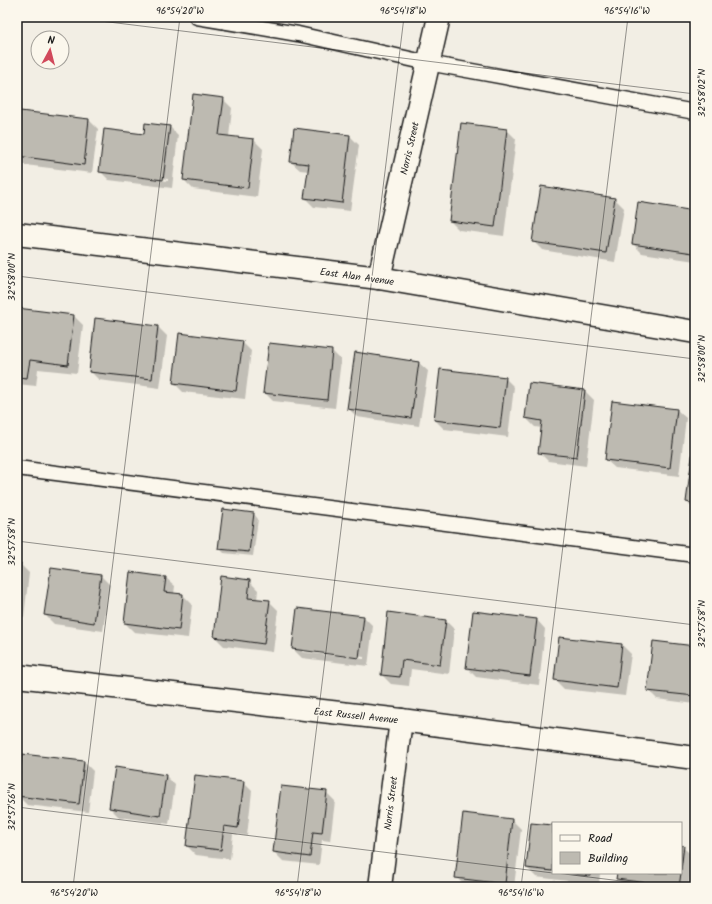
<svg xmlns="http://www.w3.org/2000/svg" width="712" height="904" font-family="Kalam,sans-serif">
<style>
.shadow{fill:#0003;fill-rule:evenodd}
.building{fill:#bdbab1;stroke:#1c1c1c}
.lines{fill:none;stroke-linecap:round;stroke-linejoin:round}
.service-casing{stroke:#1c1c1c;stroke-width:17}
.minor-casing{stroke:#1c1c1c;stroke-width:25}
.service{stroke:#fbf7ec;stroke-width:14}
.minor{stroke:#fbf7ec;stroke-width:22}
.ticks{fill:none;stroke:#1c1c1c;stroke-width:1;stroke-opacity:0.45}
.labels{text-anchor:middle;stroke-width:3;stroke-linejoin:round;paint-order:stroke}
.street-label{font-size:10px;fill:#1c1c1c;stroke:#fbf7ec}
.neatline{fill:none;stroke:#1c1c1c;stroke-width:1.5}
.ticks-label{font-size:10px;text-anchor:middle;fill:#1c1c1c}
</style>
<rect width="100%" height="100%" fill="#f2eee4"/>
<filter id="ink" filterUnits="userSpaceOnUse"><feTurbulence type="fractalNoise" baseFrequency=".025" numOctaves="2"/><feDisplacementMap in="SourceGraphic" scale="8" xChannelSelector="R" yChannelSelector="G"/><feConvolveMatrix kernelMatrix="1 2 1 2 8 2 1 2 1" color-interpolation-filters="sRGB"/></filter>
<g filter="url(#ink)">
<g class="shadow">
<path d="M223 99 232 108 229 137 254 140 263 149 257 197 193 189 184 180Z"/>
<path d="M21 112 89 120 98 129 92 173 25 165 17 157Z"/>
<path d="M461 124 507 130 516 139 504 236 459 230 450 221Z"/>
<path d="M169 126 178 135 172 188 109 180 100 171 145 135ZM109 172 168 179V181L109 174Z"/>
<path d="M350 136 359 145 350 211 314 207 305 198 309 171 300 170 291 162Z"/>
<path d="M615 199 624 208 615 262 542 250 533 241Z"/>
<path d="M639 203 695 212V261L642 253 633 244Z"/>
<path d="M17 309 74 316 83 325 77 373 38 369 36 386 17 384Z"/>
<path d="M158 327 167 336 160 388 99 380 90 371Z"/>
<path d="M242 342 251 351 245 399 183 392 174 383Z"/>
<path d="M270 344 332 351 341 360 335 408 273 401 264 392Z"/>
<path d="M419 363 428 371 419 426 357 417 348 408Z"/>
<path d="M505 378 514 387 508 437 444 429 435 420Z"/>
<path d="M530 384 585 391 594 400 586 466 548 461 539 452 542 428 535 427 526 418Z"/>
<path d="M677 410 686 418 679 476 615 468 606 460Z"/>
<path d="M695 441V510L687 502Z"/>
<path d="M254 514 258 519 253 556 224 553 219 548Z"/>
<path d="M17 564H20L29 573 24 617 17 616Z"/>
<path d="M52 569 101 576 110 585 103 631 54 624 45 615Z"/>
<path d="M166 578 175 586 174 594 183 595 192 604 188 638 134 632 125 623Z"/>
<path d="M249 581 258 590 257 600 269 601 278 610 273 652 224 646 215 637Z"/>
<path d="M364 617 373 626 368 666 302 658 293 649ZM302 649 364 657V659L302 652Z"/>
<path d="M445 620 454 629 449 674 411 669 409 686 391 684 382 675Z"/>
<path d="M537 620 545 629 539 685 476 677 467 668Z"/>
<path d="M622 645 631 654 625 696 564 689 555 680Z"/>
<path d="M695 647V704L657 699 648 690Z"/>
<path d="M84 762 93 771 88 812 27 805 18 796Z"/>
<path d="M166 776 175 785 169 824 119 817 110 808Z"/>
<path d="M243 782 252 791 247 836 233 834 230 859 196 855 187 846Z"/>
<path d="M326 792 335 801 330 841 322 840 319 865 283 861 274 852Z"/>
<path d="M464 814 512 820 521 829 514 887 465 886 456 877Z"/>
<path d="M553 826V873H600L599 885 536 877 527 868Z"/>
<path d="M681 846 692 855 689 887H625L617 879 618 873H681Z"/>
</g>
<g class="building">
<path d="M193 94 224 98 219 135 254 139 248 188 183 180Z"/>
<path d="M20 111 89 119 84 165 17 156Z"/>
<path d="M145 123 170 126 163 180 99 172 104 129 144 134Z"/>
<path d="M461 123 507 129 495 227 449 221Z"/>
<path d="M294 128 350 135 342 203 304 198 309 164 290 162Z"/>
<path d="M541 186 615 198 606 253 532 242Z"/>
<path d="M638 202 695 211 693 253 632 244Z"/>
<path d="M17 308 74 315 68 365 30 360 27 378 17 377Z"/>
<path d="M95 318 158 326 152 379 89 372Z"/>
<path d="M179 333 243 341 236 391 173 383Z"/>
<path d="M269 343 332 350 327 400 263 393Z"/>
<path d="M355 352 419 362 411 418 347 409Z"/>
<path d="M440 369 506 377 500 428 434 420Z"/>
<path d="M529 383 585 390 577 457 538 453 542 421 525 418Z"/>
<path d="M612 401 677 409 670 468 605 460Z"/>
<path d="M695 434V504L686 502Z"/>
<path d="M223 509 254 513 249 552 218 549Z"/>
<path d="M17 563H21L17 594Z"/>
<path d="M51 568 101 575 94 623 44 615Z"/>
<path d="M130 572 166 577 164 592 183 594 179 630 124 623Z"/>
<path d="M221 576 250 580 248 598 270 600 264 644 214 637Z"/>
<path d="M297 608 364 616 359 658 292 649Z"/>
<path d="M473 611 537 619 530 676 466 668Z"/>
<path d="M388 612 446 620 440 665 402 660 400 677 381 675Z"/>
<path d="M559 637 622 644 617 688 554 680Z"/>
<path d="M653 641 695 646V696L647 691Z"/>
<path d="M22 754 84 761 79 804 17 796Z"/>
<path d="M115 767 166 775 160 816 109 808Z"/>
<path d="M195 775 244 781 238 828 224 826 221 850 186 846Z"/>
<path d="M281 786 327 791 322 833 313 832 310 857 273 852Z"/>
<path d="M463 813 512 819 505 884 455 878Z"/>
<path d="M531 823 553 825V871L526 868Z"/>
<path d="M681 845 684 846 681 870Z"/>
<path d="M565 873H591L590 876Z"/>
<path d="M617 873H681L679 887 616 879Z"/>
</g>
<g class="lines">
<defs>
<g id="service">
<path d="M197 17 298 34 428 63 695 112"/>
<path d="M17 468 695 555"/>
</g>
<g id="minor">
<path d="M17 234 379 278 695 332"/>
<path d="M379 278 439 17"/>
<path d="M17 676 401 720 695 758"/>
<path d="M380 887 401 720"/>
</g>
</defs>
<use href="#service" class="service-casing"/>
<use href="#minor" class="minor-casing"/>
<use href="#service" class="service"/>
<use href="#minor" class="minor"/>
</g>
</g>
<path class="ticks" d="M68 17 695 94M17 276 695 359M17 541 695 625M17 807 553 873M556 873 670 887M73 887 180 17M297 887 404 17M521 887 628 17"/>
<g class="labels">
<g class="street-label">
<text transform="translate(409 148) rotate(-77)" y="4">Norris Street</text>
<text transform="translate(357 276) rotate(8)" y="4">East Alan Avenue</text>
<text transform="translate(356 715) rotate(6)" y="4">East Russell Avenue</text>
<text transform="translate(390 803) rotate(-83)" y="4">Norris Street</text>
</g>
</g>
<rect width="712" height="904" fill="none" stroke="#fbf7ec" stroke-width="44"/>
<rect x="552" y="822" width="130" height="52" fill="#fbf7ec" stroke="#a29f99"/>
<rect x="560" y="835" width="20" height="6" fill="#fbf7ec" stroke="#a29f99"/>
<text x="588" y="842" font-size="12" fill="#1c1c1c">Road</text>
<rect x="560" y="852" width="20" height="12" fill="#bdbab1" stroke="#a29f99"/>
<text x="588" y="862" font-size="12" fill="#1c1c1c">Building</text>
<g transform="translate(50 50) rotate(7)"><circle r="19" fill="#fbf7ec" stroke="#a29f99"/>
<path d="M0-3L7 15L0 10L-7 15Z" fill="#d1495b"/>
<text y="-6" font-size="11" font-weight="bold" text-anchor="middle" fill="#1c1c1c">N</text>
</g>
<rect x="22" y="22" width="668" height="860" class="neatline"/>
<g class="ticks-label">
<text x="180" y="14">96°54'20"W</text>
<text x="403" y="14">96°54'18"W</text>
<text x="627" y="14">96°54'16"W</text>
<text transform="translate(701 93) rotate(-90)" y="4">32°58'02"N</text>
<text transform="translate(11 277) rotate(-90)" y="4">32°58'00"N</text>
<text transform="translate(701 359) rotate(-90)" y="4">32°58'00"N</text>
<text transform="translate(11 542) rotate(-90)" y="4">32°57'58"N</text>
<text transform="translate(701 624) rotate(-90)" y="4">32°57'58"N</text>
<text transform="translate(11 807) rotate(-90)" y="4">32°57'56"N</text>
<text x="74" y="896">96°54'20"W</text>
<text x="298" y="896">96°54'18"W</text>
<text x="521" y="896">96°54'16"W</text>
</g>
</svg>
